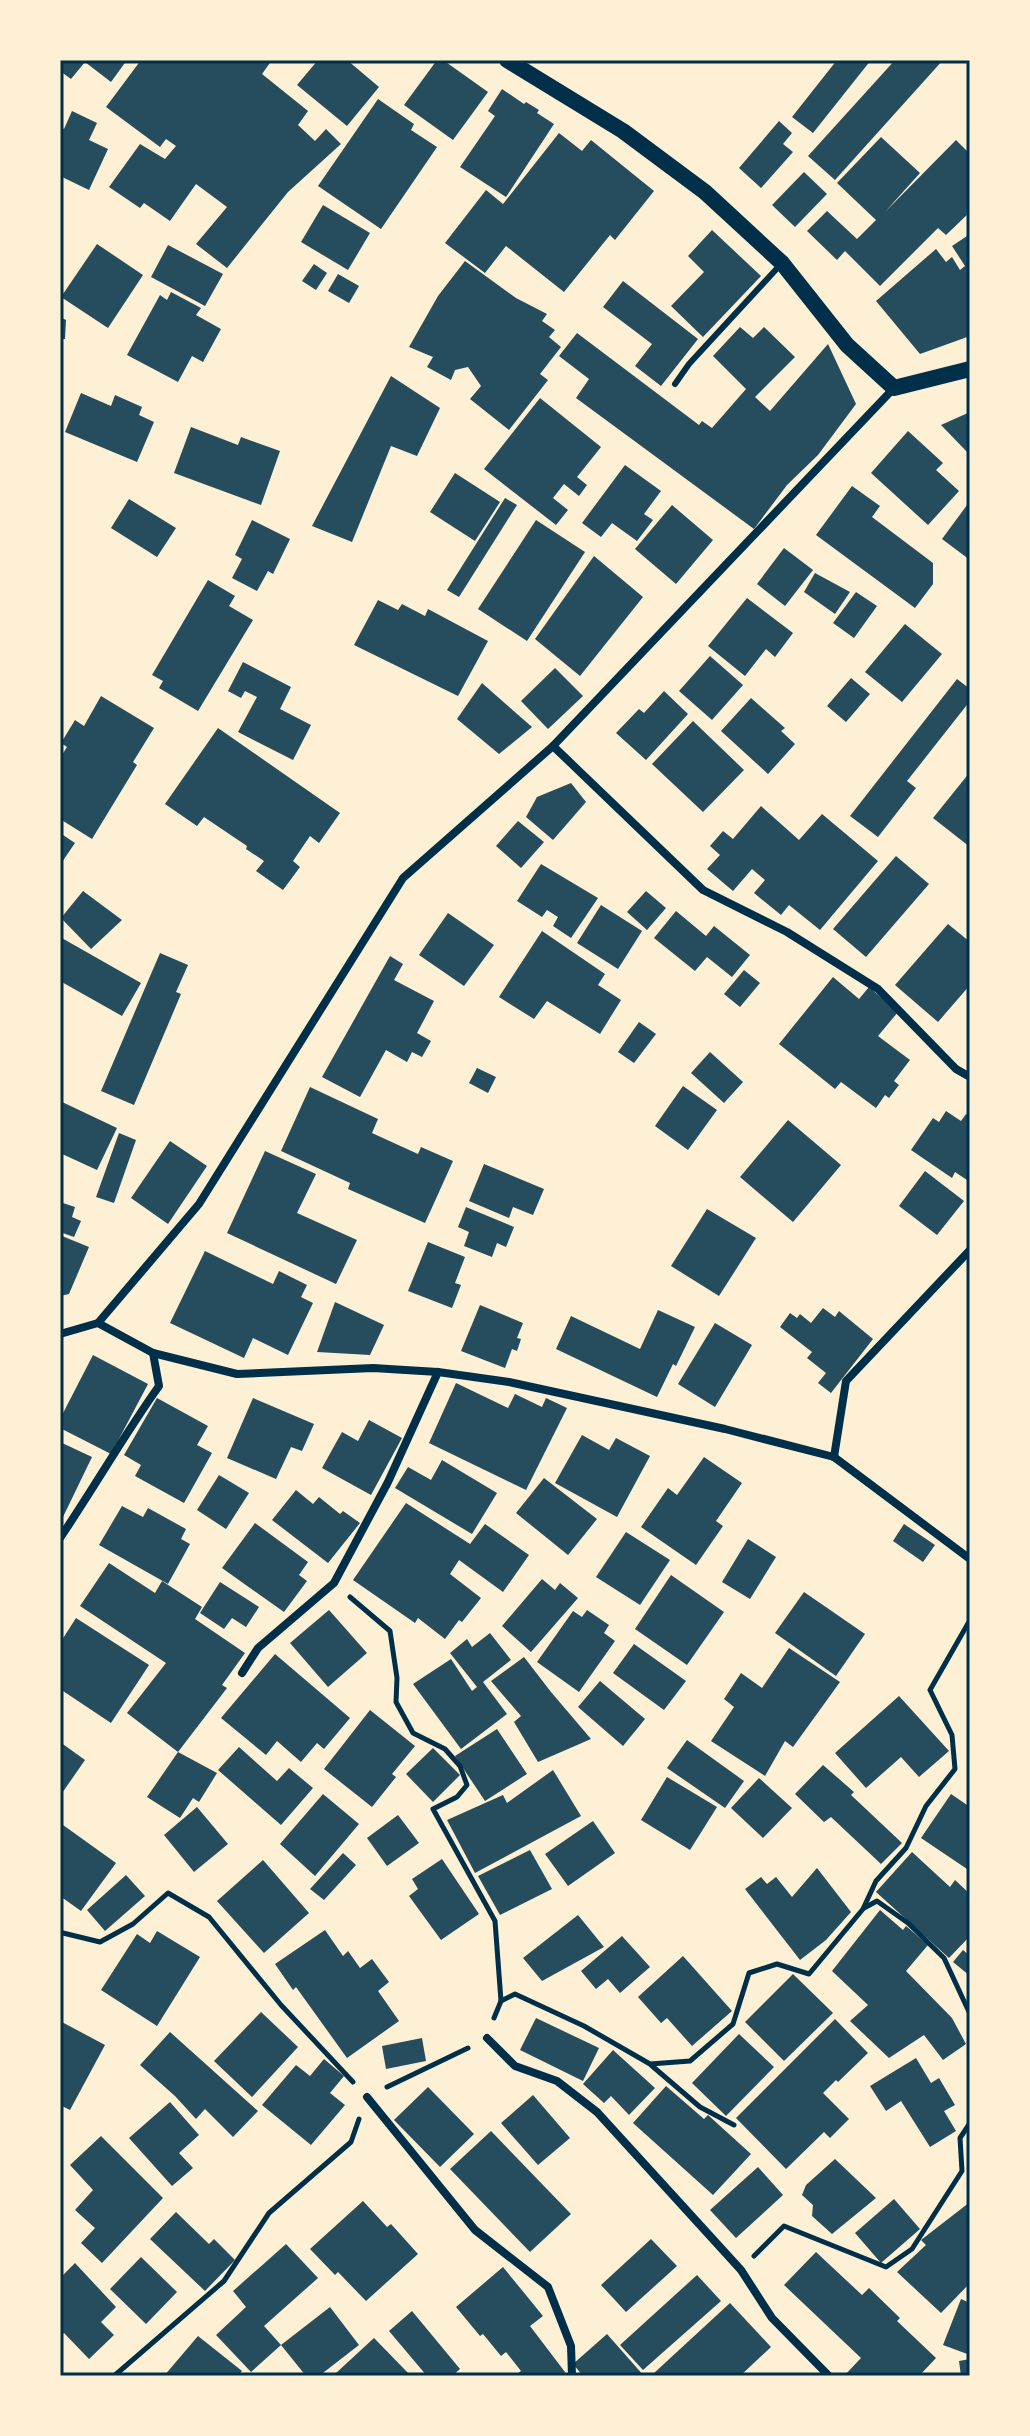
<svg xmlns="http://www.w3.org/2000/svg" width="1030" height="2436" font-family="Inter,sans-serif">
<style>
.building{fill:#264d5e}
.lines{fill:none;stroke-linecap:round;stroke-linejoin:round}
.path{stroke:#003049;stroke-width:5}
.service{stroke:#003049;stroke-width:6}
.minor{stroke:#003049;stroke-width:8}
.secondary{stroke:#003049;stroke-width:16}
.neatline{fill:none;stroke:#003049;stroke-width:3}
</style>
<rect width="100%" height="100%" fill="#fdf0d5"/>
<g class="building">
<path d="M60 60H127L111 82 85 62 71 79 60 71Z"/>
<path d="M141 60H272L262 74 308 111 298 125 315 141 326 129 341 144 288 192 227 268 196 244 227 207 196 184 170 221 144 203 140 208 109 187 140 144 165 159 176 146 166 139 160 147 106 107Z"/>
<path d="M318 60H347L379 87 347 126 297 85Z"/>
<path d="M437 60H443L488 92 453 140 404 105Z"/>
<path d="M837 60H871L813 133 792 117Z"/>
<path d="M895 60H943L835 180 808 156Z"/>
<path d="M502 89 524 104 526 102 539 110 537 113 554 124 506 197 460 167 495 116 488 111Z"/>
<path d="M378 99 414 124 411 130 437 147 381 229 318 186Z"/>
<path d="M72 111 97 123 89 140 108 149 89 190 60 176V127L64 129Z"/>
<path d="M779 121 792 133 783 144 793 152 761 188 739 168Z"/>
<path d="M559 133 582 151 591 140 654 191 615 240 610 235 564 292 506 246 485 273 445 243 486 190 503 204Z"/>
<path d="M881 137 920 173 885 212 956 140 970 154V212L946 235 938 228 880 286 845 251 837 260 807 231 827 211 857 239 876 220 837 183Z"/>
<path d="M804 172 827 194 795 227 772 205Z"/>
<path d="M323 205 370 233 348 270 301 242Z"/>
<path d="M712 230 761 276 703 337 671 306 704 272 688 256Z"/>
<path d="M970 234V336L920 354 876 301 936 249 946 262 952 257 960 270 965 266 952 246Z"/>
<path d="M97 244 143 275 108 328 61 297Z"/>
<path d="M168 245 223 274 205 306 151 277Z"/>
<path d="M465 261 516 298 547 314 542 321 555 330 549 337 561 347 540 374 548 380 509 430 470 399 481 386 468 367 455 370 451 380 427 367 433 357 409 347 438 296Z"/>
<path d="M314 264 327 273 316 290 302 281Z"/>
<path d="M338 274 359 286 349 303 328 291Z"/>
<path d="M623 281 698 339 661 386 635 366 652 344 603 307Z"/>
<path d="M171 292 201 308 196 315 221 329 203 362 192 356 178 382 127 355 160 295 167 300Z"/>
<path d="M60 317 66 320 65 339H60Z"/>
<path d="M740 327 753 338 764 327 795 357 755 397 770 411 828 344 856 404 818 455 787 485 754 529 576 398 589 379 559 356 577 333 699 425 702 421 712 428 746 389 713 356Z"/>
<path d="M391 376 440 408 417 456 391 446 352 542 312 526Z"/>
<path d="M81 393 111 406 115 395 142 407 139 415 154 422 137 462 65 432Z"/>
<path d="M540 398 601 447 577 477 587 485 579 496 564 484 553 498 568 510 556 525 484 469Z"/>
<path d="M970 412V455L941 425Z"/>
<path d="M191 427 238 445 241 437 280 451 261 505 174 473Z"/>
<path d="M908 431 943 463 936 470 959 491 928 525 871 473Z"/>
<path d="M625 465 661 491 644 514 653 520 637 541 612 523 601 537 582 523Z"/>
<path d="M455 473 500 502 475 541 430 512Z"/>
<path d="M852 486 880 506 872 517 933 563V584L915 608 816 535Z"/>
<path d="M505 498 517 505 459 597 447 590Z"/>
<path d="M129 499 176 528 157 557 111 528Z"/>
<path d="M970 501V560L942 539Z"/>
<path d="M672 505 713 540 676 584 635 549Z"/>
<path d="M252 520 290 539 273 574 268 571 257 591 232 578 242 559 235 555Z"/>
<path d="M536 520 585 552 527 641 478 609Z"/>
<path d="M784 548 813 570 785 606 757 584Z"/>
<path d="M594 556 643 597 580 676 535 639Z"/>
<path d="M815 573 850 592 835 614 804 592Z"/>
<path d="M208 580 235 596 229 606 253 620 198 711 159 688 163 681 152 675Z"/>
<path d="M856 592 877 606 854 638 833 623Z"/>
<path d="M747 598 793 633 775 657 766 649 745 676 708 646Z"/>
<path d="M378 600 398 610 402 604 425 616 428 609 488 641 458 696 354 645Z"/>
<path d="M905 624 942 654 902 702 865 672Z"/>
<path d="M710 656 743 685 712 720 679 691Z"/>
<path d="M243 662 291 687 280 709 311 725 293 760 238 732 257 697 245 691 241 698 228 691Z"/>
<path d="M555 668 583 696 548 729 521 701Z"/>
<path d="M851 678 870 694 846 722 827 706Z"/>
<path d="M957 679 970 689V701L907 781 916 788 878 837 850 816Z"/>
<path d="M482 683 532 727 499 754 457 719Z"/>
<path d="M664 691 688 714 646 760 616 733 639 709 644 713Z"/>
<path d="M101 696 154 728 133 762 137 765 92 839 60 819V758L67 747 61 743 75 720 84 726Z"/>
<path d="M751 698 785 728 781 731 795 744 768 774 721 731Z"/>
<path d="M693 721 744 770 703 812 652 764Z"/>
<path d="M218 728 340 813 319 843 310 836 293 861 300 867 283 890 256 871 264 861 246 849 247 846 204 817 197 826 165 804Z"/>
<path d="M970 772V847L933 818Z"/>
<path d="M571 783 586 802 553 840 526 817 537 797Z"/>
<path d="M761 806 799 840 822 814 878 861 820 930 789 905 781 915 754 893 765 880 752 869 733 891 707 869 720 855 710 846 723 831 733 839Z"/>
<path d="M518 821 544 842 521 868 496 846Z"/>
<path d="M60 833 75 843 60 865Z"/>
<path d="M896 856 929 884 866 957 833 929Z"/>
<path d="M541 864 598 898 571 938 553 926 558 917 547 910 542 917 517 901Z"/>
<path d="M83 891 122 920 91 949 61 918Z"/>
<path d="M646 891 666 908 647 930 627 912Z"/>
<path d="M601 905 642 931 618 969 577 943Z"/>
<path d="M676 911 706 936 714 926 750 955 732 977 707 957 695 971 654 938Z"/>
<path d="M448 913 494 945 464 986 419 955Z"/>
<path d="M948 924 970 942V985L938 1022 895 985Z"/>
<path d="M542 931 605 974 598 985 621 1000 600 1034 547 1001 534 1019 499 997Z"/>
<path d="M60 937 141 983 122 1016 60 981Z"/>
<path d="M160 953 188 965 176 992 181 994 134 1105 101 1091Z"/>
<path d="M390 956 403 964 394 980 434 1001 417 1033 431 1041 422 1057 412 1052 407 1062 386 1050 360 1097 322 1077Z"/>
<path d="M744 970 760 983 740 1007 724 994Z"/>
<path d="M833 977 859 999 869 987 898 1012 878 1036 910 1060 894 1081 899 1085 889 1098 885 1095 876 1108 841 1082 835 1089 779 1044Z"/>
<path d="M639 1022 656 1034 634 1063 618 1052Z"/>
<path d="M710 1052 743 1082 724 1103 691 1073Z"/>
<path d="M477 1068 496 1077 488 1093 469 1083Z"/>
<path d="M683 1086 717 1110 688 1150 655 1126Z"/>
<path d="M310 1087 378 1119 372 1133 418 1154 421 1147 453 1161 425 1223 348 1189 350 1183 281 1151Z"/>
<path d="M60 1101 117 1128 97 1170 60 1153Z"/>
<path d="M946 1111 961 1121 966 1114 970 1116V1182L955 1172 952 1178 911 1150 933 1118 939 1122Z"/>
<path d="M788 1120 841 1165 793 1222 740 1177Z"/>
<path d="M119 1133 136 1140 114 1203 96 1197Z"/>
<path d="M170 1141 207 1166 168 1224 131 1198Z"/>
<path d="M265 1151 316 1174 297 1213 357 1240 336 1284 227 1233Z"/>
<path d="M484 1164 544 1189 533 1215 513 1207 509 1218 469 1201Z"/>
<path d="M925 1171 964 1201 937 1235 899 1206Z"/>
<path d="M60 1202 75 1207 72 1217 81 1221 74 1237 60 1232Z"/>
<path d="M466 1207 514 1227 506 1247 497 1243 492 1257 464 1246 469 1232 458 1227Z"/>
<path d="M707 1209 756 1238 719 1296 671 1266Z"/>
<path d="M62 1236 89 1247 69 1294 60 1296V1241Z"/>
<path d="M428 1242 465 1257 455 1283 461 1285 452 1308 408 1291Z"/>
<path d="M205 1251 273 1284 279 1271 307 1285 301 1297 313 1303 288 1355 253 1338 244 1358 170 1323Z"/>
<path d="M335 1302 384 1325 370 1355 317 1352Z"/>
<path d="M480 1305 523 1323 517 1338 521 1339 517 1351 512 1349 505 1368 461 1351Z"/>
<path d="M823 1308 835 1317 839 1311 873 1339 831 1393 818 1383 826 1373 807 1358 812 1352 780 1327 790 1313 797 1318 800 1314 811 1323Z"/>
<path d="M658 1310 695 1327 676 1366 673 1364 657 1397 556 1349 571 1316 640 1349Z"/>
<path d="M715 1323 752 1345 715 1407 678 1384Z"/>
<path d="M93 1355 148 1384 111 1454 60 1428V1419Z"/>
<path d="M456 1383 508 1408 515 1394 542 1407 546 1398 567 1408 526 1490 429 1443Z"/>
<path d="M157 1398 208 1426 197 1445 212 1453 184 1503 135 1476 141 1465 124 1455Z"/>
<path d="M253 1398 314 1424 302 1451 291 1447 276 1479 227 1458Z"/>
<path d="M369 1420 402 1438 371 1495 322 1468 342 1432 358 1441Z"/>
<path d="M582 1435 609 1450 616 1438 650 1456 617 1517 555 1483Z"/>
<path d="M60 1442 92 1457 63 1517 60 1516Z"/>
<path d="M704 1457 742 1483 716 1521 723 1526 696 1565 641 1527 668 1488 677 1495Z"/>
<path d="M442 1460 497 1493 472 1534 395 1488 408 1467 431 1480Z"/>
<path d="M219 1475 249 1493 226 1529 197 1510Z"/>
<path d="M544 1478 597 1519 568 1555 516 1513Z"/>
<path d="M296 1490 313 1504 319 1497 340 1514 343 1511 360 1523 328 1563 272 1520Z"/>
<path d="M406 1503 470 1544 485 1524 529 1555 503 1592 459 1560 450 1574 481 1598 462 1622 459 1620 445 1639 418 1618 415 1623 353 1580Z"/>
<path d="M122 1506 143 1517 148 1508 186 1529 181 1539 190 1544 168 1584 99 1545Z"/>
<path d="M255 1523 308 1562 299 1575 307 1581 284 1612 222 1568Z"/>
<path d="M904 1524 935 1545 923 1562 893 1541Z"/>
<path d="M626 1532 670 1560 640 1605 596 1577Z"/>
<path d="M748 1539 776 1557 750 1599 722 1582Z"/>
<path d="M109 1563 155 1593 162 1581 202 1607 195 1619 245 1653 222 1685 227 1688 178 1752 127 1713 166 1663 80 1606Z"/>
<path d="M671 1575 724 1612 687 1665 635 1629Z"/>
<path d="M542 1579 555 1590 560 1583 578 1598 531 1652 502 1626Z"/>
<path d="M220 1582 259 1607 246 1627 232 1618 224 1629 200 1613Z"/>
<path d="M804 1592 865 1634 836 1676 775 1633Z"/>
<path d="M329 1610 367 1653 328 1687 290 1643Z"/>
<path d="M587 1610 609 1625 604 1633 615 1641 579 1692 537 1662 573 1611 582 1617Z"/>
<path d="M76 1618 149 1665 111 1723 60 1689V1643Z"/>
<path d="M490 1633 511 1660 483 1682 507 1714 461 1749 413 1684 451 1659 472 1691 477 1687 450 1653 467 1639 472 1647Z"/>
<path d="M634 1644 686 1681 664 1710 613 1673Z"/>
<path d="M789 1648 840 1682 793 1747 785 1741 765 1776 711 1741 734 1707 724 1699 741 1673 762 1688Z"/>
<path d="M275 1654 350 1718 324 1749 317 1743 301 1762 277 1741 266 1755 221 1718Z"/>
<path d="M524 1657 551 1692 591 1739 538 1762 514 1722 521 1716 491 1681Z"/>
<path d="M600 1681 645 1719 623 1746 578 1707Z"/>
<path d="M899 1696 949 1751 919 1777 901 1757 866 1788 835 1753Z"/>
<path d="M370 1710 415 1746 392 1774 396 1777 372 1807 324 1769Z"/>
<path d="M497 1729 527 1774 485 1801 455 1756Z"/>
<path d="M687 1740 744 1781 725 1808 667 1768Z"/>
<path d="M60 1742 85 1760 60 1796Z"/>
<path d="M239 1747 277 1781 289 1768 313 1788 281 1825 218 1770Z"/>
<path d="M433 1748 460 1775 433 1802 406 1774Z"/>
<path d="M178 1752 217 1773 199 1802 193 1798 180 1818 147 1797Z"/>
<path d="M823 1765 854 1792 851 1795 902 1843 881 1864 831 1817 824 1822 795 1794Z"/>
<path d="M553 1770 581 1816 475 1873 447 1820 503 1795 507 1803Z"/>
<path d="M667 1777 717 1807 690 1850 641 1820Z"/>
<path d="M759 1778 792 1808 763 1838 731 1808Z"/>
<path d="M323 1794 359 1824 315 1876 280 1844Z"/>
<path d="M951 1794 970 1807V1871L921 1838Z"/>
<path d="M197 1807 228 1844 194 1872 164 1835Z"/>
<path d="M398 1815 419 1843 387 1866 367 1838Z"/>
<path d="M593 1821 615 1853 568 1886 545 1854Z"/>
<path d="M63 1825 116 1863 81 1911 60 1896V1829Z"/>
<path d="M530 1850 552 1889 500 1915 478 1876Z"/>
<path d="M912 1852 950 1887 955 1880 970 1894V1936L949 1958 876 1892Z"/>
<path d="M343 1853 356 1865 324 1900 310 1889Z"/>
<path d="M442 1859 479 1914 441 1940 409 1896 418 1889 412 1879Z"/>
<path d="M263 1860 309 1913 264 1953 217 1901Z"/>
<path d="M817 1868 851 1912 826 1940 800 1960 745 1889 761 1877 767 1884 776 1877 792 1897Z"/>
<path d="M126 1875 145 1896 105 1931 87 1910Z"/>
<path d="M880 1910 903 1930 906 1926 928 1945 906 1971 952 2018 966 2044 943 2060 924 2035 889 2058 850 2021 868 2005 832 1971Z"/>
<path d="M578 1915 604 1947 542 1981 523 1958Z"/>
<path d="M325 1930 343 1956 348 1951 360 1968 372 1959 389 1982 378 1991 399 2021 347 2058 296 1987 293 1990 275 1964Z"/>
<path d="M157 1931 200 1957 157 2026 101 1990 137 1934 150 1943Z"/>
<path d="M622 1936 650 1967 620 1993 608 1979 596 1989 581 1971Z"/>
<path d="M963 1950 970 1956V1976L953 1962Z"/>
<path d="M683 1956 732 2011 692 2046 667 2018 661 2023 638 1997Z"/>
<path d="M793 1974 833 2013 784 2061 745 2022Z"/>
<path d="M261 2012 298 2047 252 2097 214 2061Z"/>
<path d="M536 2018 599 2048 583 2081 520 2050Z"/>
<path d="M835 2019 868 2053 838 2082 836 2080 823 2093 849 2119 830 2138 824 2132 786 2169 736 2118Z"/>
<path d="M60 2021 105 2045 70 2110 60 2105Z"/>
<path d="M170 2032 258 2111 233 2137 205 2109 196 2119 175 2096 140 2065Z"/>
<path d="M739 2034 774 2067 726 2116 692 2083Z"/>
<path d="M422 2038 426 2061 386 2069 382 2046Z"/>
<path d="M613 2050 655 2088 629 2115 611 2096 604 2103 583 2084Z"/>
<path d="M916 2058 931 2083 939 2078 955 2105 944 2111 956 2131 930 2147 901 2101 886 2111 870 2086Z"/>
<path d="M324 2059 344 2076 330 2093 345 2105 311 2145 262 2105 296 2065 310 2076Z"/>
<path d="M666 2086 704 2119 708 2115 751 2154 713 2195 633 2123Z"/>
<path d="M428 2087 474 2134 440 2167 394 2120Z"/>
<path d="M533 2095 570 2138 538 2165 501 2123Z"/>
<path d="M170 2102 199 2135 179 2153 193 2168 172 2186 129 2138Z"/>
<path d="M491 2131 571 2214 530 2252 450 2169Z"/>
<path d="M101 2136 163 2198 102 2263 81 2243 95 2228 75 2210 93 2190 70 2165Z"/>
<path d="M835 2159 876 2198 832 2234 812 2216 813 2205 802 2195 806 2185Z"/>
<path d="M758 2167 783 2195 736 2238 710 2210Z"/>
<path d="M894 2199 920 2229 881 2263 855 2233Z"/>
<path d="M363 2201 387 2227 391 2224 418 2254 366 2301 338 2272 335 2275 310 2249Z"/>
<path d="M970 2202V2283L941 2313 897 2272 926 2245 921 2240Z"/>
<path d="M176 2212 209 2244 214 2239 235 2260 205 2291 150 2239Z"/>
<path d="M651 2239 677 2266 626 2312 601 2285Z"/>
<path d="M286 2244 318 2278 264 2326 281 2345 251 2372 216 2335 246 2307 233 2291Z"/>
<path d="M816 2252 862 2295 869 2288 900 2318 897 2321 936 2358 919 2376H844L861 2358 784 2285Z"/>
<path d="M141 2257 177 2292 146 2324 110 2289Z"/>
<path d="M75 2263 116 2307 101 2322 114 2335 89 2359 64 2333 60 2337V2278Z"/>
<path d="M503 2267 543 2316 530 2326 565 2372 561 2376H514L521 2371 506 2352 501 2356 483 2334 480 2336 456 2307Z"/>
<path d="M697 2275 721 2301 643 2370 620 2345Z"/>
<path d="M961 2299 970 2303V2355L943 2345Z"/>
<path d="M730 2303 771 2347 740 2376H655L653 2374Z"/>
<path d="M330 2307 359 2345 319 2376H306L281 2345Z"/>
<path d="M412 2311 460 2369 452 2376H427L389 2331Z"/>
<path d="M607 2334 644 2376H583L573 2364Z"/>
<path d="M198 2336 242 2371 238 2376H164Z"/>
<path d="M374 2338 411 2376H337L335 2374Z"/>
<path d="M970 2359V2376H961L959 2361Z"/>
</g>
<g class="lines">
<g class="path">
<path d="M350 1597 390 1631 397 1678 396 1702 413 1733 445 1749 460 1766 467 1785 457 1797 433 1809 495 1921 501 2001"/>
<path d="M864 1908 877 1901 908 1923 944 1958 970 2014"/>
<path d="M63 1933 100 1942 133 1924 168 1893 209 1917 281 2005 353 2082"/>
<path d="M494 2018 501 2001 515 1994 584 2026 650 2064 690 2061 733 2024 749 1973 777 1964 809 1974 863 1909 876 1881 906 1848 926 1806 955 1769 952 1735 930 1690 970 1620"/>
<path d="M651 2065 700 2107 734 2125"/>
<path d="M387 2087 468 2048"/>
<path d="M754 2256 784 2226 886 2267 912 2249 962 2171 960 2138 970 2123"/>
<path d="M114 2376 224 2281 269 2213 351 2142 359 2119"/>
</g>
<path class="service" d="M675 384 689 364 782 263"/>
<g class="minor">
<path d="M553 746 703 890 787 932 878 989 956 1069 970 1077"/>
<path d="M98 1323 199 1204 403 878 553 746 894 388"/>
<path d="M60 1334 98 1323 153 1353 237 1374 373 1368 438 1372 509 1382 725 1429 834 1457 970 1559"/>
<path d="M834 1457 846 1381 970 1250"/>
<path d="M60 1538C94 1488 124 1435 159 1386L153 1353"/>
<path d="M242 1673 258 1648 334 1583 388 1482 438 1372"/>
<path d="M487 2038 515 2066 557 2081 597 2112 741 2270 772 2318 829 2376"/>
<path d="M367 2097 475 2230 548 2287 571 2346 572 2376"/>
</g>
<path class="secondary" d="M507 60 623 131 705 192 782 263 847 345 894 388 970 369"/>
</g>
<rect width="1030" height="2436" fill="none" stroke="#fdf0d5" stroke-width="124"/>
<rect x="62" y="62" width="906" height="2312" class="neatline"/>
</svg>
